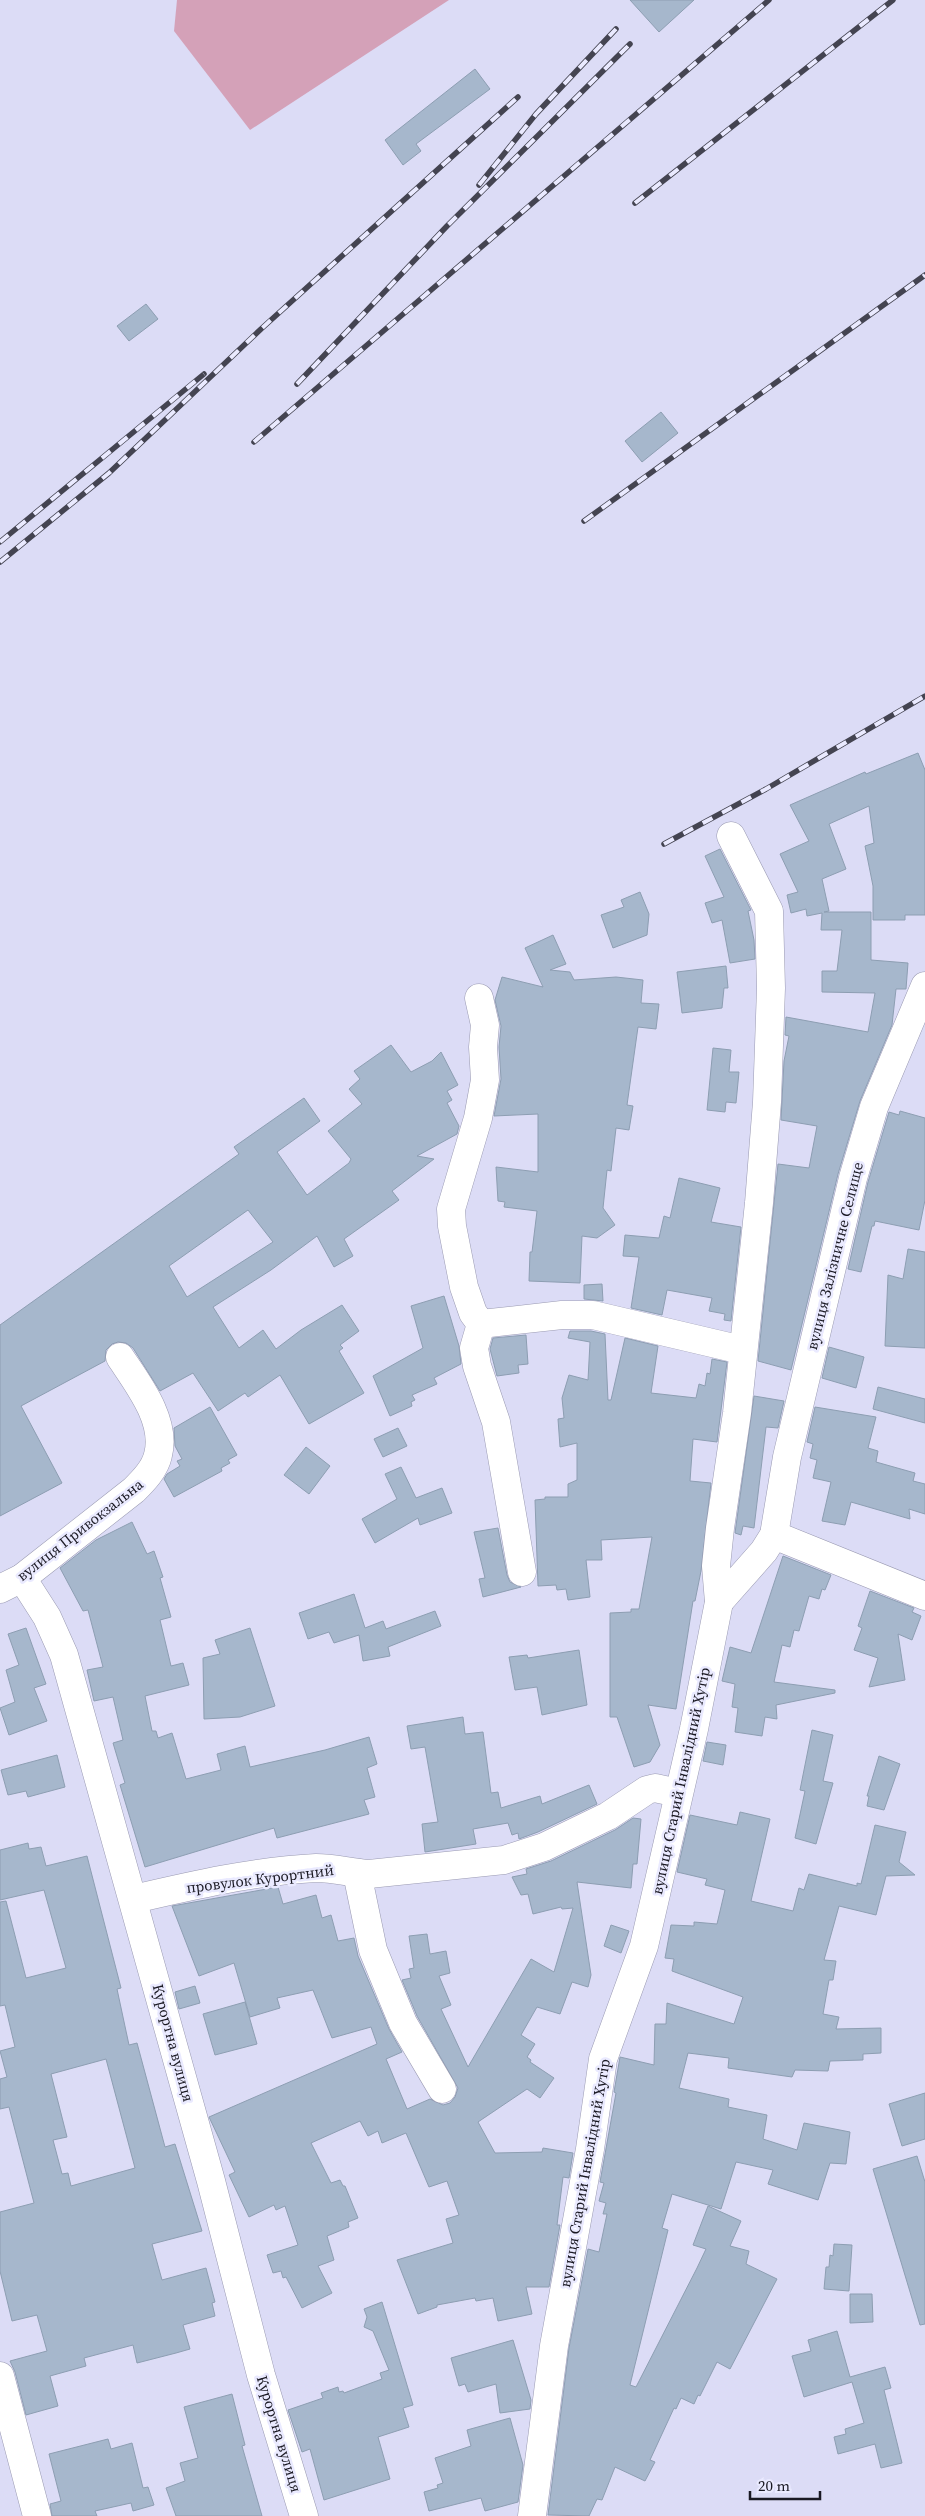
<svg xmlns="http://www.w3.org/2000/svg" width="925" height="2516" font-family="'Source Serif 4',serif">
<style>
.green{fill:#d4a1b8}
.building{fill:#a6b7cc;stroke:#8d9eb2;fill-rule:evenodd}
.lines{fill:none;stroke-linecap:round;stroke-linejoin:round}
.minor-casing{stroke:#9a9ab2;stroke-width:29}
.minor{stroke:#fff;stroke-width:28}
.rail-casing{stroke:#444451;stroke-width:5.5}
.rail{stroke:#eaeaff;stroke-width:4;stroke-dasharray:11;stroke-linecap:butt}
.labels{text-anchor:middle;stroke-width:5;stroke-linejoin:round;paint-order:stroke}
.street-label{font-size:15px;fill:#1a1923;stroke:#eaeaff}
</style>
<rect width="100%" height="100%" fill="#dcdcf6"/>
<path class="green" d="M177 0H449L250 130 174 31Z"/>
<g class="building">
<path d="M630 0H694L659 32Z"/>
<path d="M475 69 490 89 416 144 421 151 403 165 385 140Z"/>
<path d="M146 304 158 319 129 341 117 326Z"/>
<path d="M661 412 678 433 642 462 625 441Z"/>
<path d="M918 753 925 770V915H905V920H873V886L865 846 874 843 869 806 829 824 846 869 822 879 829 911 824 912H871V960L908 963 906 989H896L892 1025 860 1101 838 1174 791 1370 758 1361 778 1164 809 1168 817 1126 781 1120 784 1061 789 1036 785 1035 786 1017 868 1032 875 993 822 992V971H837L842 930H821L822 913 807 916 806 909 791 913 787 895 798 892 780 854 809 841 790 805 865 772 866 774Z"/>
<path d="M720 849 751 910 748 911 754 940 755 959 730 963 722 920 712 923 705 903 724 897 705 856Z"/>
<path d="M640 892 649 914 647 935 613 948 601 915 624 907 621 900Z"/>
<path d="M553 935 566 964 550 970 570 972 574 980 616 977 643 980 641 1003 659 1004 656 1029 638 1027 627 1105 633 1106 629 1130 616 1128 611 1171 607 1170 603 1208 615 1225 597 1238 582 1236 580 1283 529 1281 530 1252H532L537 1211 504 1207 505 1202 498 1201 496 1167 538 1172V1114L494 1116 501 1079 499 1047 501 1026 495 1000 502 977 543 987 525 948Z"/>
<path d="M726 966 728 988H724L722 1008 682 1013 677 972Z"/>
<path d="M391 1045 411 1072 432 1061 441 1052 458 1085 447 1091 452 1100 447 1103 459 1126 457 1134 417 1156 434 1159 392 1191 399 1200 344 1239 353 1256 334 1267 317 1236 271 1270 213 1307 239 1348 263 1330 276 1349 301 1330 342 1305 359 1331 340 1345 343 1348 339 1351 364 1393 309 1424 280 1375 248 1397 245 1393 218 1411 193 1373 160 1391 133 1348 126 1343 118 1342 112 1344 106 1350 105 1361 21 1406 62 1483 0 1516V1325L239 1154 234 1147 304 1098 320 1121 277 1152 307 1195 349 1163 351 1159 328 1131 362 1104 349 1089 360 1079 354 1071ZM248 1210 273 1242 187 1297 169 1266Z"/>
<path d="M713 1048 731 1050 729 1072H739L736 1103 726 1102 725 1112 707 1110Z"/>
<path d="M900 1111 925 1118V1200L919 1230 875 1221 874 1226H872L861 1272 848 1269 868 1182 889 1112 899 1115Z"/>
<path d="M679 1178 720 1188 711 1222 741 1227 731 1321 724 1320 725 1314 709 1311 712 1298 667 1290 662 1315 631 1308 639 1257 623 1256 625 1235 659 1238 664 1216 670 1218Z"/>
<path d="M908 1249 925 1252V1348L885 1346 888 1275 903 1279Z"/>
<path d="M602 1284 603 1301 584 1299V1285Z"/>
<path d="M444 1296 459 1346 461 1364 434 1378 437 1384 412 1395 415 1400 411 1402 412 1406 390 1416 373 1376 423 1348 411 1306Z"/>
<path d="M570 1331H591L605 1334 608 1400H611L625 1338 658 1346 651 1393 696 1398 699 1384 705 1386 707 1373 710 1374 712 1359 727 1362 717 1442 693 1439 690 1481 711 1483 701 1571 695 1601H693L676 1709 648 1705 660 1745 650 1762 634 1767 617 1717H610V1613L631 1612V1609H639L652 1537 601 1540 602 1560H586L590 1597 568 1600 566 1589 557 1590 556 1585 538 1586 535 1500 545 1499V1497H568V1484L577 1480V1443L560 1447 558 1419 564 1418 562 1398 569 1375 588 1380 590 1342 568 1338Z"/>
<path d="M526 1335 528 1364 518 1365 519 1373 497 1376 490 1349 493 1338Z"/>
<path d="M829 1347 864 1357 856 1388 822 1378Z"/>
<path d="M878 1387 925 1399V1423L873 1409Z"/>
<path d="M754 1396 784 1401 778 1428 766 1427 754 1528 743 1526 741 1535 735 1533Z"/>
<path d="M210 1407 237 1455 228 1460 230 1463 221 1468 222 1471 174 1497 164 1479 167 1474 180 1466 177 1461 182 1459 175 1446 174 1428Z"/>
<path d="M815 1407 876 1417 868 1448 878 1451 876 1462 915 1473 913 1481 925 1484V1514L909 1509 910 1519 851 1502 845 1525 822 1521 831 1482 813 1478 817 1460 810 1458 813 1444 807 1442Z"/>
<path d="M398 1428 407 1446 383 1457 374 1439Z"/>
<path d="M306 1447 330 1466 309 1494 284 1475Z"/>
<path d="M401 1467 416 1498 442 1488 452 1513 420 1525 418 1518 375 1543 362 1519 397 1499 385 1474Z"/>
<path d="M132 1522 147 1554 154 1551 163 1577 160 1578 171 1617 160 1620 171 1666 183 1663 189 1685 145 1696 152 1731H156L158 1738 172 1733 186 1779 221 1770 217 1754 245 1746 250 1767 325 1750 369 1737 377 1764 367 1768 375 1797 364 1800 369 1814 277 1838 274 1828 145 1867 120 1785 125 1783 113 1743 123 1740 113 1697 94 1701 87 1670 103 1667 88 1610 83 1611 60 1568 96 1540Z"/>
<path d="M498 1528 507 1575 510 1582 521 1587 483 1597 479 1579 485 1578 474 1532Z"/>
<path d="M783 1556 831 1575 825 1590 822 1589 819 1599 809 1596 799 1631 794 1630 790 1647 782 1645 774 1682 835 1690V1693L776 1705 777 1719 765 1717 762 1736 735 1732 738 1708 732 1707 735 1684 722 1681 730 1647 751 1653Z"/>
<path d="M870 1591 914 1608 912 1612 921 1616 912 1640 898 1634 905 1680 869 1687 878 1658 854 1650 862 1628 858 1626Z"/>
<path d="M354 1594 365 1628 383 1621 386 1629 435 1611 441 1626 388 1647 390 1656 363 1661 359 1635 334 1643 329 1632 308 1639 299 1613Z"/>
<path d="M26 1628 46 1684 34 1688 47 1721 9 1735 0 1708 15 1702 6 1670 19 1665 8 1634Z"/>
<path d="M250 1628 275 1706 240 1717 204 1719 203 1658 220 1654 215 1640Z"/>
<path d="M579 1650 587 1705 542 1715 537 1687 515 1690 509 1657 527 1655 528 1658Z"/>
<path d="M463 1717 465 1734 483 1732 491 1793 498 1792 501 1808 540 1796 542 1804 589 1785 597 1804 538 1832 519 1839 518 1833 512 1835 508 1823 473 1829 476 1844 425 1852 422 1824 438 1822 425 1747 411 1749 407 1726Z"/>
<path d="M812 1730 833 1735 823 1781 833 1783 816 1844 795 1838 805 1791 800 1790Z"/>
<path d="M707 1742 726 1745 723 1765 703 1761Z"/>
<path d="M57 1755 65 1787 28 1797 26 1791 8 1795 1 1770Z"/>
<path d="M879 1756 900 1764 884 1810 867 1806 869 1796H867Z"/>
<path d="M740 1812 770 1819 751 1901 793 1911 799 1888 804 1890 809 1874 857 1886V1883L861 1884 875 1825 906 1832 899 1862 915 1875 886 1876 876 1915 839 1906 824 1960 836 1961 833 1980H829L823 2014 839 2017 836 2029 881 2028V2053L863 2054V2060L830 2061 828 2071 795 2070 792 2077 728 2068 729 2058 688 2053 679 2088 729 2099 728 2107 767 2115 763 2139 797 2150 804 2123 850 2132 846 2164 830 2163 818 2200 768 2184 773 2170 736 2162 721 2209 672 2194 662 2228 668 2230 630 2385 636 2387 697 2268 706 2249 693 2245 708 2206 741 2221 730 2246 749 2251 746 2264 777 2279 730 2369 717 2362 700 2396 698 2395 694 2404 681 2398 676 2409 674 2408 650 2460 655 2462 645 2481 615 2467 602 2500 597 2499 589 2516 548 2515 569 2348 588 2249 599 2252 607 2214H603L606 2203 599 2201 604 2183 600 2182 616 2093 614 2092 620 2057 654 2065 655 2024H666L667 2003 734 2024 743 1997 672 1971 674 1959 665 1958 671 1925 694 1926V1922L717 1924 725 1890 705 1885 707 1879 677 1872 690 1815 737 1825Z"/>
<path d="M633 1818 641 1819 637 1864H633L631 1888 577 1882 591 1975 588 1987 572 1982 560 2014 537 2007 521 2035 535 2044 527 2057 531 2060 530 2062 554 2078 540 2098 527 2089 478 2122 495 2153 542 2152 543 2148 573 2153 569 2178 563 2177 557 2225H560L549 2287H526L532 2314 498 2321 493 2298 476 2301 475 2298 437 2305V2307L418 2314 397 2260 453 2243 446 2219 459 2215 447 2181 429 2187 406 2133 382 2143 378 2131 368 2136 360 2121 311 2143 331 2183 340 2180 343 2186H345L358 2218 348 2222 349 2227 327 2236 334 2260 318 2266 332 2293 302 2308 286 2277 283 2278 281 2271 273 2273 267 2255 298 2245 285 2206 276 2210 274 2205 249 2217 229 2175 235 2172 209 2117 377 2044 371 2027 332 2038 313 1990 277 1998 280 2008 250 2017 234 1963 199 1976 172 1906 278 1887 283 1904 316 1895 322 1918 331 1915 338 1941 354 1938 358 1956 389 2029 402 2052 386 2059 407 2109 430 2099 443 2105 450 2103 455 2097 458 2088 417 2016 402 1980 411 1978 409 1969 414 1968 409 1936 427 1934 430 1954 446 1951 450 1973 439 1976 451 2005 441 2009 468 2067 531 1959 554 1972 573 1908 562 1909 561 1907 533 1914 528 1894 521 1895 512 1877 527 1874 526 1869 551 1861 615 1830Z"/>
<path d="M28 1843 29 1849 41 1847 46 1866 87 1856 121 1988 117 1989 129 2045 137 2043 165 2147 175 2144 202 2231 152 2244 162 2280 206 2268 215 2302 212 2303 215 2316 183 2325 190 2349 176 2353 137 2363 133 2345 84 2358 86 2366 50 2376 58 2406 26 2415 15 2372 10 2361 47 2351 37 2315 12 2321 0 2271V2212L34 2203 9 2107 0 2109V2079L7 2077 0 2051 15 2047 5 2005 0 2006V1902L6 1901 26 1978 66 1968 44 1890 0 1900V1850ZM106 2059 135 2168 71 2186 68 2173 62 2174 53 2140 67 2137 51 2074Z"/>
<path d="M611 1925 629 1931 621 1953 604 1946Z"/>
<path d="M195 1986 200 2003 179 2009 175 1992Z"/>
<path d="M245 2002 257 2044 215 2055 203 2014Z"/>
<path d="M925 2093V2139L902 2146 889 2104Z"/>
<path d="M917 2156 925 2182V2324L920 2325 873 2169Z"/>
<path d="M834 2244 852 2245 849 2291 824 2289 826 2267H829L830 2255 833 2256Z"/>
<path d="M850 2294H872L873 2322 850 2323Z"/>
<path d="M382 2302 413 2405 403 2408 409 2427 378 2437 390 2479 324 2500 310 2449 302 2452 288 2410 323 2398 321 2393 338 2387 339 2392 343 2391 344 2393 382 2379 380 2373 389 2370 373 2331 364 2327 367 2317 364 2309Z"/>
<path d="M837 2331 850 2377 885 2367 891 2388 884 2390 902 2463 881 2468 875 2444 838 2454 834 2437 846 2434 845 2429 864 2423 852 2382 804 2397 792 2356 811 2351 808 2340Z"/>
<path d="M513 2340 531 2400 530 2409 500 2413 496 2384 468 2392 465 2384 459 2386 451 2358Z"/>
<path d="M232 2394 245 2445 242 2446 262 2516H176L166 2488 185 2481 180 2463 198 2458 184 2407Z"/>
<path d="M510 2418 523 2465 518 2502 485 2511 481 2498 429 2511 424 2492 438 2488 437 2485 443 2483 435 2458 471 2446 467 2430Z"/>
<path d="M108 2439 111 2449 132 2443 143 2488 148 2487 154 2505 133 2511 131 2503 95 2511 97 2516H52L50 2504 61 2501 49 2454Z"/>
</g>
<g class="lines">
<defs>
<g id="minor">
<path d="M479 998 485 1025 483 1047 485 1080 478 1118 451 1209 452 1226 464 1287 473 1313 481 1324 474 1348 477 1366 496 1422 522 1572"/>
<path d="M481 1324 562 1315H593L742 1350"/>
<path d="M774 1535 925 1596"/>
<path d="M22 1578 47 1617 64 1655 211 2181 261 2375 304 2516"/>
<path d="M0 1589 22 1578 134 1490C143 1481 155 1469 158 1455 167 1421 138 1384 120 1357"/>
<path d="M719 1602 764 1551 774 1535 787 1457 853 1178 874 1107 925 986"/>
<path d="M357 1873 373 1950 403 2023 442 2089"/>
<path d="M134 1899C194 1885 255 1871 316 1868 335 1868 351 1873 369 1874L504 1860 544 1847 608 1816 647 1790 655 1788 678 1793"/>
<path d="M0 2376 37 2516"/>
<path d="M532 2516 554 2346 590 2149 603 2059 644 1946 694 1729 719 1602 716 1566 720 1528 737 1413 759 1203 767 1102 771 988 769 911 731 836"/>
</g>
</defs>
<use href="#minor" class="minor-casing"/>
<use href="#minor" class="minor"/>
<defs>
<g id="rail">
<path d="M479 185 536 114 616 29"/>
<path d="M635 203 893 0"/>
<path d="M297 384 447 226 630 44"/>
<path d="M254 442 769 0"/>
<path d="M584 521 925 275"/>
<path d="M0 542 204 374"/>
<path d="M0 562 109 473 261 329 518 97"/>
<path d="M664 844 766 789 925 696"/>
</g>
</defs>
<use href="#rail" class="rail-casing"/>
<use href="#rail" class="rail"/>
</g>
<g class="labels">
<g class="street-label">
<text transform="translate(835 1256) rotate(-76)" y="5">вулиця Залізничне Селище</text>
<text transform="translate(80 1530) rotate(-38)" y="5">вулиця Привокзальна</text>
<text transform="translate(681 1781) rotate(-78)" y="5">вулиця Старий Інвалідний Хутір</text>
<text transform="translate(260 1879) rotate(-7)" y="5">провулок Курортний</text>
<text transform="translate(173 2043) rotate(75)" y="5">Курортна вулиця</text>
<text transform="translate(585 2173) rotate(-80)" y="5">вулиця Старий Інвалідний Хутір</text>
<text transform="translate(279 2434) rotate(73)" y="5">Курортна вулиця</text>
</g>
</g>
<path d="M750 2491v8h70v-8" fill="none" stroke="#1a1923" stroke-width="2.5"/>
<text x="758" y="2491" font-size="15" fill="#1a1923" stroke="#eaeaff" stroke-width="4" paint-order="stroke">20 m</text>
</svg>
